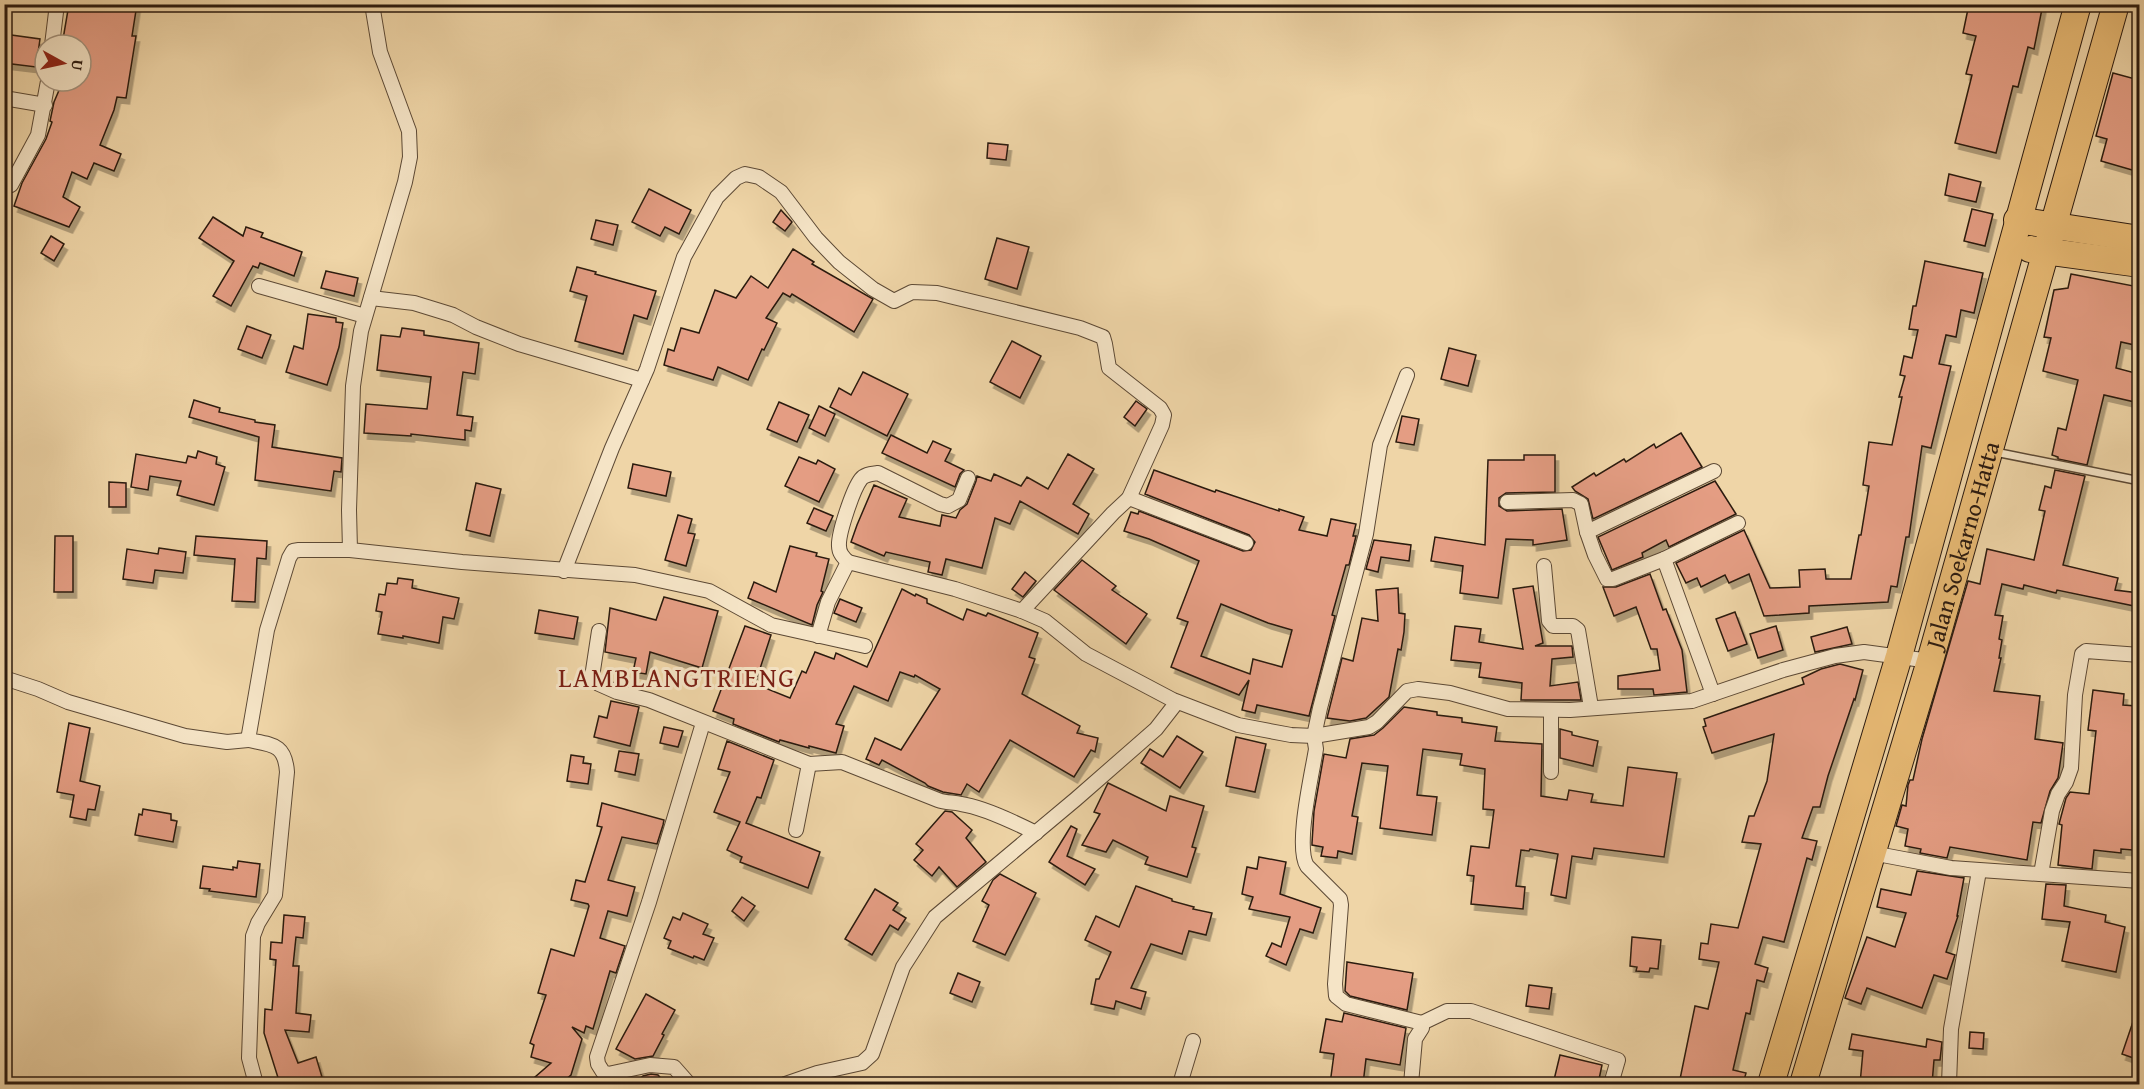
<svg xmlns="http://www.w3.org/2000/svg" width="2144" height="1089" font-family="'Gentium Book Plus',serif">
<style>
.building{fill:#e49d83;stroke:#2b1a0f;stroke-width:1.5;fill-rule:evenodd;filter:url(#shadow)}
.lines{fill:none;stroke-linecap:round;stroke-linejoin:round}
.lane-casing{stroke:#5c4935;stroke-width:10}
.street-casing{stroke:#5c4935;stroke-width:16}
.highway-casing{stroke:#2b1a0f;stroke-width:28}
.lane{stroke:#f5e4c6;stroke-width:7}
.street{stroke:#f5e4c6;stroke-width:14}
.highway{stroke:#e8ba74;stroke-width:26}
.labels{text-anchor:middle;stroke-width:6;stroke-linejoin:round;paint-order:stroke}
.street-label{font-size:24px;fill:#2b1a0f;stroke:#f5e4c6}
.quarter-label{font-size:27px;letter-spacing:1.5px;fill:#7a1f14;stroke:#f5e4c6}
</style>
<defs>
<filter id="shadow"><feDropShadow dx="3.5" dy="6" stdDeviation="0" flood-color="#0004"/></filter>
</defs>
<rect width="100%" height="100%" fill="#efd5a7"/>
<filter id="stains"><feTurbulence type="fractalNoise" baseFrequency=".00333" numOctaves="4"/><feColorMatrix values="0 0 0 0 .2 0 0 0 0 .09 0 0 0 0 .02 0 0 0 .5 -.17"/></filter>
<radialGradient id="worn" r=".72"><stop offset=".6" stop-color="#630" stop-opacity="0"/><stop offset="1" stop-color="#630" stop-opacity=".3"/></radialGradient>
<g class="building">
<path d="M69 4H137L132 36H136L126 98 117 97 114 110 100 145 121 154 114 171 94 163 87 179 72 172 63 197 80 207 69 227 14 206 22 183 46 139 52 122 50 121 54 102 63 81H81V45H62Z"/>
<path d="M1969 4H2043L2034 49 2028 47 2018 87 2013 86 1996 153 1955 143 1972 75 1966 74 1976 36 1963 33Z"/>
<path d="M4 34 40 39 36 67 4 63Z"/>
<path d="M2113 73 2139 80V172L2101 161 2107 139 2096 136Z"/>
<path d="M988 143 1008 145 1006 160 987 158Z"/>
<path d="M1949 174 1981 182 1976 202 1945 195Z"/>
<path d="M649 189 691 210 679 234 665 227 660 236 632 222Z"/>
<path d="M1972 209 1993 214 1985 246 1964 241Z"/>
<path d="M781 210 792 222 785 231 773 222Z"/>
<path d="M213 217 243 236 246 227 263 233 261 237 302 252 294 276 260 263 258 268 253 266 231 306 213 296 234 261 199 238Z"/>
<path d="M596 220 618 225 613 245 591 239Z"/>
<path d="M51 236 64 244 54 261 41 253Z"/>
<path d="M997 238 1029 247 1017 289 985 279Z"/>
<path d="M793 249 814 262 812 264 873 299 854 332 792 294 790 297 783 293 766 318 777 323 764 350 762 349 748 380 718 367 713 380 664 365 668 349 674 351 681 328 699 333 715 290 736 298 751 276 768 288Z"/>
<path d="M1925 261 1983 273 1974 313 1961 310 1956 337 1946 335 1939 364 1951 366 1931 448 1922 446 1909 537H1906L1897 587 1891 586 1888 602 1809 606V613L1764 616 1749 574 1729 583 1725 575 1701 587 1697 578 1686 583 1676 563 1744 530 1770 588 1800 587 1799 570 1825 569 1826 579H1851L1859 535H1861L1869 486 1863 485 1869 442 1892 445 1902 397H1899L1905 376 1900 375 1904 356 1912 358 1918 330 1909 329 1913 306H1916Z"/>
<path d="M577 267 596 272 595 274 656 291 647 319 634 315 623 354 575 341 587 296 570 291Z"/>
<path d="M326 271 358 278 354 296 321 288Z"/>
<path d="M2071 274 2139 287V346L2121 342 2116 368 2139 374V403L2104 395 2087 465 2058 459V457L2052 455 2058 428 2066 430 2078 380 2043 371 2051 338 2044 337 2054 290 2068 288Z"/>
<path d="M308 314 336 318V322L343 323 339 347 327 385 286 372 294 346 303 349Z"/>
<path d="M247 326 271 335 262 358 238 349Z"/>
<path d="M402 328 424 331V335L479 343 475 374 463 372 457 415 473 417 471 431 465 430V440L411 434V436L364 433 366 404 427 409 431 377 377 370 381 335 400 337Z"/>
<path d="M1012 341 1041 356 1020 398 990 382Z"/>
<path d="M1449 348 1476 355 1468 386 1441 379Z"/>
<path d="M863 372 908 394 887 436 830 407 839 388 851 395Z"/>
<path d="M194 400 220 408 219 412 255 420V422L275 425 272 447 342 458 341 472 334 471 331 491 255 480 259 437 189 417Z"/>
<path d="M1136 401 1147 409 1135 426 1124 417Z"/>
<path d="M779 402 809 415 797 442 767 429Z"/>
<path d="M819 406 835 414 825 436 809 428Z"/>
<path d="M1402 416 1419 419 1414 445 1396 442Z"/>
<path d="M1681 433 1702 467 1593 519 1588 499 1575 491 1572 487 1594 473 1596 476 1624 459 1626 462 1654 444 1656 448Z"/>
<path d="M891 435 927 453 933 441 951 449 945 461 964 470 960 474 955 487 882 453Z"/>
<path d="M198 451 217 457 216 464 225 467 214 505 177 495 181 481 150 476 148 490 131 487 136 454 186 463 188 456 196 458Z"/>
<path d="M1068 454 1094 469 1073 504 1089 514 1078 534 1020 501 1010 524 995 518 982 568 946 559 942 575 928 572 930 562 886 552 884 556 851 542 857 525 874 485 907 499 899 517 940 526 942 515 956 518 960 510 967 504 976 481 977 476 991 481 994 474 1021 486 1027 477 1048 489Z"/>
<path d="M1524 455H1555V492L1506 493 1499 498V506L1507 511 1562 509 1567 540 1533 545V540L1506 539 1498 598 1460 593 1463 566 1431 561 1435 537 1485 545 1488 460H1524Z"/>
<path d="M799 457 816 464 818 460 835 469 819 502 785 486Z"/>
<path d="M633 464 671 472 666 496 628 488Z"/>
<path d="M1154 470 1215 492 1216 490 1279 511V509L1304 517 1299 530 1327 536 1331 519 1356 524 1353 536H1356L1349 565H1346L1332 615 1335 616 1309 716 1257 705 1255 713 1242 710 1249 680 1239 695 1171 667 1188 622 1177 618 1199 561 1149 539 1124 531 1131 512 1138 514 1139 511 1243 551 1251 550 1255 542 1249 535 1145 494ZM1221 604 1268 623 1292 630 1282 667 1253 659 1250 674 1201 656Z"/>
<path d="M2055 470 2085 476 2063 565 2118 578 2115 590 2139 593V607L2057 590 2056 593 2024 585 2023 589 2002 584 1995 615 2003 616 1999 639 2002 640 1999 658H2001L1994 691 2040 696 2035 739 2063 743 2058 778 2050 791 2041 823 2033 822 2027 860 1950 847 1947 858 1920 853 1921 849 1905 846 1908 829 1896 826 1902 805 1906 806 1908 785 1910 780H1913L1922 739 1968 581 1980 584 1987 549 2034 560 2045 511 2039 510 2045 486 2051 488Z"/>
<path d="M1715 481 1736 514 1669 547 1666 540 1642 553 1643 557 1612 570 1598 537Z"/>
<path d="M109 482 126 483V507H109Z"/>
<path d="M476 483 501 489 490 536 466 530Z"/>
<path d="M814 508 833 516 826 531 807 523Z"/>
<path d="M678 515 692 519 688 533 695 534 686 566 665 560Z"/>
<path d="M55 536H73V592H54Z"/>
<path d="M196 536 267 541 266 559 257 558 255 602 232 601 235 559 194 555Z"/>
<path d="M1374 540 1411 545 1409 561 1381 557 1378 572 1366 569Z"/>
<path d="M790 546 817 553 816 556 829 559 821 591 823 592 817 605 812 625 748 598 754 582 776 592Z"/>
<path d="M159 548 186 552 183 573 155 570 153 583 123 579 127 549 158 554Z"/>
<path d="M1082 560 1116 586 1112 590 1147 614 1126 644 1054 590Z"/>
<path d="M1025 572 1036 581 1023 597 1012 589Z"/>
<path d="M1650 574 1663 610 1666 609 1682 650 1687 692 1654 695 1653 689H1618V676L1660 670 1657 649H1651L1636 607 1614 616 1603 587H1616Z"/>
<path d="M398 578 413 580 412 588 459 598 454 619 443 617 439 643 403 636V638L378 634 382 612 376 611 379 594 385 595 387 583 397 584Z"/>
<path d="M1533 586 1543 643 1535 646H1572L1573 657 1552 659 1550 686 1578 682 1581 700H1521L1522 683 1479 677 1481 663 1451 660 1455 626 1481 629 1479 642 1523 649 1513 589Z"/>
<path d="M1398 588 1399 613 1405 614 1404 632 1401 650 1398 649 1389 697 1366 718 1350 721 1327 718 1342 658 1353 661 1362 618 1378 621 1376 590Z"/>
<path d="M902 589 915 596 916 594 927 599V603L963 620 967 609 986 616 988 613 1038 633 1029 657 1035 659 1022 694 1080 726 1077 733 1098 738 1095 752 1091 750 1074 777 1010 740 979 792 967 784 961 795 943 792 928 786 925 783 882 760 879 765 866 759 875 738 901 750 940 689 915 675 914 677 900 672 888 701 854 686 836 724 844 726 836 753 809 746V748L780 740 779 742 733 724 734 719 713 711 745 626 771 635 755 684 790 698 802 671 806 673 815 652 834 659 836 653 867 667Z"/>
<path d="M664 597 718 611 702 668 650 652 646 674 633 672 636 658 605 652 610 608 656 620Z"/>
<path d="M840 599 862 608 856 622 834 613Z"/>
<path d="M539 610 578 617 574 639 535 633Z"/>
<path d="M1735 612 1747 644 1728 651 1716 619Z"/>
<path d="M1776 626 1783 650 1758 658 1750 634Z"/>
<path d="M1847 627 1852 644 1815 652 1811 637Z"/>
<path d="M1840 664 1863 670 1855 700 1854 699 1828 776 1820 807H1813L1802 838 1817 841 1812 860 1807 858 1784 942 1763 937 1755 964 1768 968 1764 982 1757 980 1750 1014 1746 1013 1733 1070 1746 1073 1743 1084H1679L1695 1006 1708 1009 1719 962 1699 959 1701 943 1708 944 1711 924 1738 928 1761 844 1742 842 1749 816H1754L1767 781 1774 734 1712 753 1703 727 1706 726 1704 719 1804 684 1802 678 1821 669Z"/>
<path d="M2093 690 2124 694 2123 705 2137 706 2133 745 2137 746 2133 778 2139 779V839H2135L2133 850 2121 849V853L2094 850 2092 869 2058 865 2062 825 2059 824 2066 798 2070 792 2089 794 2096 731 2088 730Z"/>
<path d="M611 701 639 707 630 746 594 737 599 716 607 718Z"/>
<path d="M1404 707 1437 712V715L1462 718V722L1497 727 1495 741 1542 744 1541 796 1567 800 1569 790 1593 794 1591 802 1623 806 1628 767 1677 773 1664 857 1594 848 1592 859 1572 856 1566 898 1551 895 1558 854 1530 849 1529 851 1521 850 1516 886 1525 887 1523 909 1471 904 1474 876 1467 875 1471 846 1489 848 1494 810 1483 809 1485 769 1460 765 1462 754 1423 749 1417 795 1437 797 1432 835 1380 828 1388 766 1362 763 1352 816 1358 817 1352 854 1338 851 1337 858 1321 856 1323 847 1312 845V843L1314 811 1324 754 1346 758 1350 739 1374 735 1383 728Z"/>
<path d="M69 723 90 728 80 781 100 786 95 810 88 809 86 820 70 817 74 795 57 792Z"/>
<path d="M664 727 683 731 678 747 660 743Z"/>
<path d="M1560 729 1572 732V735L1598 741 1593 766 1560 758Z"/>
<path d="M1177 736 1203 752 1180 788 1141 763 1150 749 1163 757Z"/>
<path d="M1236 737 1266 744 1255 792 1226 786Z"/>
<path d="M727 741 774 760 761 798 757 797 746 823 820 852 808 888 740 862 742 857 727 850 740 822 714 812 730 772 718 769Z"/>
<path d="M619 751 639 754 635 775 615 771Z"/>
<path d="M571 755 584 757 583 763 591 764 588 784 567 781Z"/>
<path d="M1108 783 1166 811 1170 796 1204 806 1192 847 1196 848 1187 877 1145 864 1148 857 1113 840 1106 852 1082 845 1100 814 1094 812Z"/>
<path d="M602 803 664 820 663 825 657 844 622 837 608 880 635 887 627 916 608 911 600 938 625 946 616 973 610 971 593 1029 586 1026 584 1033 572 1027 582 1039 571 1075 560 1084H527L551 1063 531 1057 534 1045 530 1043 546 995 538 993 551 949 574 956 589 906 588 904 571 900 576 880 585 882 602 827 597 826Z"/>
<path d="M143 809 171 814V820L177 821 173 842 135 835 139 814 142 815Z"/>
<path d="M945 811 952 812 972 830 966 838 986 862 957 887 939 867 932 876 914 860 923 850 916 844Z"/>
<path d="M1071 826 1077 829 1067 856 1095 869 1085 885 1049 862Z"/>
<path d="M1259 857 1286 862 1280 894 1321 908 1313 933 1300 929 1286 965 1266 956 1272 943 1281 947 1290 917 1249 909 1253 897 1242 894 1247 867 1257 869Z"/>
<path d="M238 861 260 864 256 897 209 891 210 889 200 888 203 866 233 870V867L237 868Z"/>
<path d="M1917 871 1964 878 1957 916H1958L1946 952 1955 955 1947 979 1934 975 1922 1008 1867 988 1861 1004 1845 998 1867 937 1895 947 1906 913 1877 907 1881 889 1911 895Z"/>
<path d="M1000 874 1036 893 1005 955 973 941 989 905 982 901 993 880Z"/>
<path d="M2046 884 2066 885 2064 906 2106 915 2105 922 2125 927 2116 972 2062 961 2070 922 2042 919Z"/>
<path d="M1136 886 1172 899V901L1194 907 1193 909 1212 913 1206 935 1189 931 1182 954 1151 944 1131 988 1146 992 1141 1009 1116 1001 1114 1009 1091 1004 1096 979H1099L1111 952 1085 940 1096 916 1119 927Z"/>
<path d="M875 889 898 903 893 910 906 918 898 930 890 925 872 955 845 939Z"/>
<path d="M742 897 755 906 744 921 732 911Z"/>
<path d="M683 913 708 924 703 934 714 938 704 960 694 956 693 958 668 948 671 941 664 938 673 917 680 920Z"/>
<path d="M284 915 305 917 303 938 296 937 293 966H299L296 1013 311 1015 309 1032 285 1030 298 1063 316 1057 322 1077 299 1084H280L264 1033 265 1009 272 1010 276 960 270 959 271 942 282 943Z"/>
<path d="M1632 937 1661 940 1658 969 1650 968 1649 972 1636 971 1637 967 1630 966Z"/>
<path d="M1347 962 1413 973 1407 1010 1350 996 1345 991Z"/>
<path d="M958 973 980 982 972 1002 950 993Z"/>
<path d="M1529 985 1552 988 1549 1009 1526 1006Z"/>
<path d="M646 994 675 1010 662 1034 664 1035 653 1056 635 1059 616 1049Z"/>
<path d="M2137 1010 2139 1011V1060L2122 1054Z"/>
<path d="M1344 1013 1406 1028 1400 1065 1366 1059 1363 1084H1330L1334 1054 1320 1052 1326 1019 1342 1022Z"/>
<path d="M1970 1032 1984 1033 1983 1049 1969 1048Z"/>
<path d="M1852 1034 1926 1047 1927 1039 1942 1042 1940 1060H1934L1932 1084H1860L1863 1051 1849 1049Z"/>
<path d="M1560 1055 1602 1065 1598 1084H1553Z"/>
<path d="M651 1074 658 1075 666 1084H633L643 1076Z"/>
</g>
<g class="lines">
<defs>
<path id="lane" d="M1995 452 2140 481"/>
<g id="street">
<path d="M372 4 380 52 409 131 410 157 405 182 361 331 353 386 349 510 350 550 462 562 635 575 709 591 771 625 865 646"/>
<path d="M52 45 57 4"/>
<path d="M4 98 45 105"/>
<path d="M11 185 38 135 48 81"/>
<path d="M259 286 365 316"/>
<path d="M371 298 414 303 453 315 476 327 519 344 642 380"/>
<path d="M1407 375 1380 445 1366 534 1320 708 1314 736 1316 749C1312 774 1295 846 1307 866L1340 899 1341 905 1335 984 1336 996 1346 1004 1422 1023V1028L1415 1039 1411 1084"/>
<path d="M1507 502 1573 500 1581 504 1587 532 1714 471"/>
<path d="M1587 532 1595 555 1607 579H1613L1664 559 1738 523"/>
<path d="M1664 559 1713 694"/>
<path d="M848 562C843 557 839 553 839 546 838 534 853 489 861 479 865 474 872 474 878 473L940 504 948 506 959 500 968 478"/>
<path d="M1544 566 1549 621 1553 626H1573L1578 630 1591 707"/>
<path d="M564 571 612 448 647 369 684 257 717 197 736 178 745 174 759 177 781 192 816 238 839 262 873 289 894 301 912 292 937 293 1080 328 1103 337 1105 344 1109 368 1160 408 1164 415 1162 425 1129 498"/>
<path d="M1022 611 1113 513 1129 498 1246 543"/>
<path d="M599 631 592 677 599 684 617 692 649 700 809 764 842 762 938 800C946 803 953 802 961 804 983 807 1016 823 1036 833"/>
<path d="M818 636 828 602 848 562 955 589 1022 611 1045 621 1086 654 1173 700 1238 725 1291 735 1314 736 1369 727 1377 722 1407 691 1418 689 1450 693 1508 709 1570 710 1692 701 1783 670 1835 656 1864 652 1930 661"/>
<path d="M4 678 38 689 68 702 185 736 227 742 248 740"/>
<path d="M1551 710V772"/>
<path d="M796 830 809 764"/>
<path d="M1872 853 1951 868 2140 881"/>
<path d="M2041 874 2052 811 2058 794 2066 782 2071 768 2075 695 2082 654 2086 651 2140 655"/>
<path d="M1422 1023 1447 1011H1471L1618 1060 1611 1084"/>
<path d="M256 1084 249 1058 253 936 258 923 275 895 287 772C285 744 273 745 248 740L267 630 289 558 293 551 299 550H350"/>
<path d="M689 1084 674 1067 650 1065 608 1074 603 1072 598 1064 597 1057 649 902 703 723"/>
<path d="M785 1084 817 1073 862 1063 872 1054 903 967 935 917 1076 799 1156 729 1177 702"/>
<path d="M1180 1084 1193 1041"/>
<path d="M1949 1084 1951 1029 1979 871"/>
</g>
<g id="highway">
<path d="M2017 220 2140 239"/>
<path d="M2030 249 2140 264"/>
<path d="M1771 1084 1899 656 2078 4"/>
<path id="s1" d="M1803 1084 1930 661 2116 4"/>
</g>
</defs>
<use href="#lane" class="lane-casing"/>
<use href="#street" class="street-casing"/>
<use href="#highway" class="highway-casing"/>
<use href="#lane" class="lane"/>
<use href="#street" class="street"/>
<use href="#highway" class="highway"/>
</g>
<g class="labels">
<g class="street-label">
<text dy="8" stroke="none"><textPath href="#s1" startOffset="562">Jalan Soekarno-Hatta</textPath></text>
</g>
<g class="quarter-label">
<text x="677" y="687">LAMBLANGTRIENG</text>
</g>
</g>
<rect width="2144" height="1089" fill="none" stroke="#efd5a7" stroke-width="24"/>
<rect x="6" y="6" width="2132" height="1077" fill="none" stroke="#2b1a0f" stroke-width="3"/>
<rect x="12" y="12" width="2120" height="1065" fill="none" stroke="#2b1a0f" stroke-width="1.5"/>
<g transform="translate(63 63) rotate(98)"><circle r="28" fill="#f5e4c6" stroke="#a4937d" stroke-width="1.5"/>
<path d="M0-4.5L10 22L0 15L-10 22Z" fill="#8f2418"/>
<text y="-9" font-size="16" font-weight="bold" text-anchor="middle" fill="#2b1a0f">U</text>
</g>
<rect width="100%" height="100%" filter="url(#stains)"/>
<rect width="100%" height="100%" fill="url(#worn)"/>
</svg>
